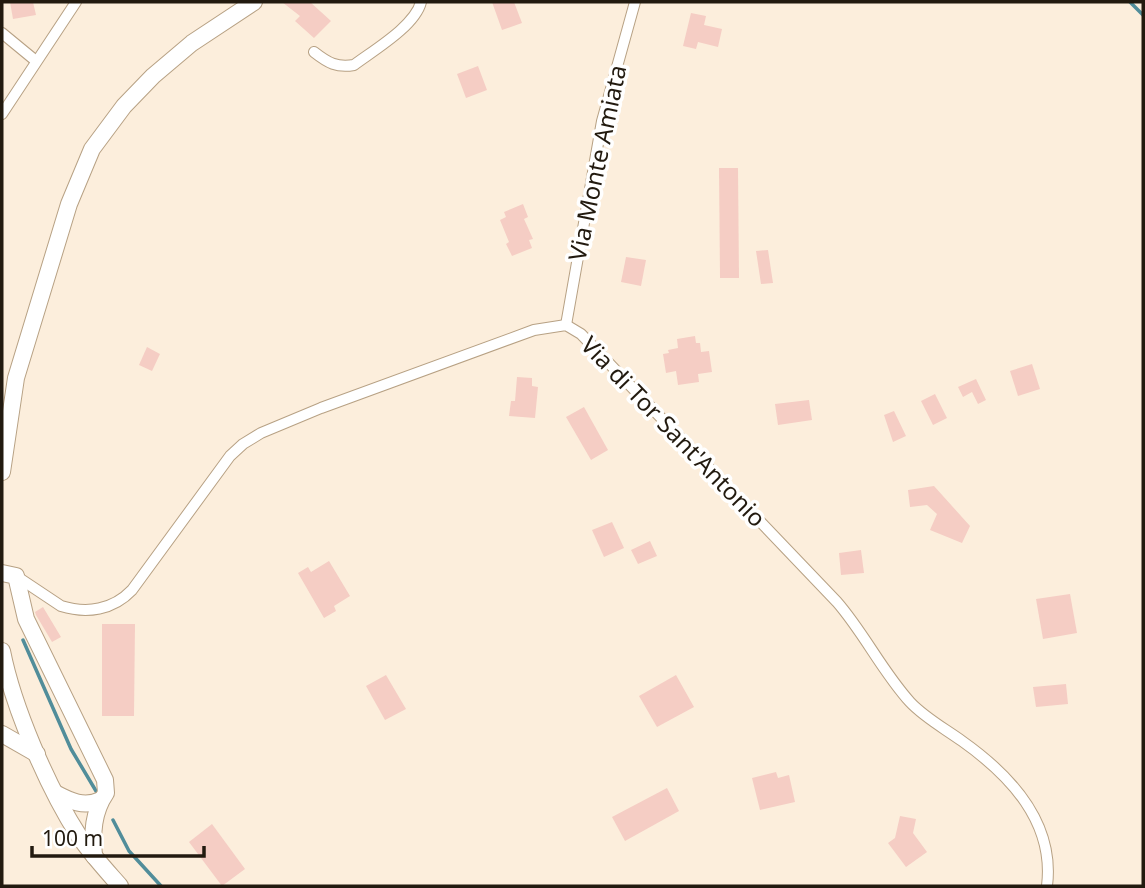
<svg xmlns="http://www.w3.org/2000/svg" width="1145" height="888" font-family="'Noto Sans',sans-serif">
<style>
.lines{fill:none;stroke-linecap:round;stroke-linejoin:round}
.stream{stroke:#518d9a;stroke-width:3.5}
.building{fill:#f5cdc4}
.street-casing{stroke:#b7a184;stroke-width:12}
.secondary-casing{stroke:#b7a184;stroke-width:18}
.street{stroke:#fff;stroke-width:10}
.secondary{stroke:#fff;stroke-width:16}
.labels{text-anchor:middle;stroke-width:7;stroke-linejoin:round;paint-order:stroke}
.street-label{font-size:24px;fill:#221a0f;stroke:#fff}
</style>
<rect width="100%" height="100%" fill="#fceedc"/>
<g class="lines">
<g class="stream">
<path d="M1130 2 1143 15"/>
<path d="M23 640 71 749 96 791"/>
<path d="M113 820 129 851 161 886"/>
</g>
</g>
<g class="building">
<path d="M10 2H33L36 15 13 19Z"/>
<path d="M282 2H310L331 21 314 38 295 21 300 16Z"/>
<path d="M492 2H514L522 23 502 30Z"/>
<path d="M691 13 706 16 704 25 722 29 718 47 698 42 696 49 683 46Z"/>
<path d="M478 66 487 90 466 98 457 74Z"/>
<path d="M719 168H738L739 278H720Z"/>
<path d="M523 204 528 217 524 219 533 239 529 240 532 248 512 256 506 244 509 242 500 220 506 217 504 212Z"/>
<path d="M768 250 773 283 761 284 756 251Z"/>
<path d="M626 257 646 260 641 286 621 282Z"/>
<path d="M695 336 696 343H700L701 352 709 351 712 372 698 374 699 382 678 385 676 371 666 373 663 354 669 353 668 350 678 348 677 339Z"/>
<path d="M147 347 160 354 152 371 139 365Z"/>
<path d="M1032 364 1040 389 1018 396 1010 371Z"/>
<path d="M517 377 532 378V386L538 387 535 418 509 416 511 401H515Z"/>
<path d="M976 379 986 400 978 404 972 392 963 397 958 387Z"/>
<path d="M935 394 947 418 933 425 921 401Z"/>
<path d="M809 400 812 420 778 425 775 404Z"/>
<path d="M584 407 608 450 591 460 566 417Z"/>
<path d="M894 411 906 436 893 442 884 415Z"/>
<path d="M934 486 970 526 962 543 930 530 937 514 927 505 910 507 908 490Z"/>
<path d="M612 522 624 548 604 557 592 530Z"/>
<path d="M650 541 657 556 638 564 631 550Z"/>
<path d="M861 550 864 573 841 575 839 553Z"/>
<path d="M329 561 350 596 334 606 336 611 324 618 298 573 308 567 311 572Z"/>
<path d="M1070 594 1077 633 1043 639 1036 599Z"/>
<path d="M43 607 61 637 52 642 36 615 35 612Z"/>
<path d="M102 624H135L134 716H102Z"/>
<path d="M386 675 406 709 385 720 366 686Z"/>
<path d="M676 675 694 707 657 727 639 696Z"/>
<path d="M1066 684 1068 704 1036 707 1033 687Z"/>
<path d="M776 772 778 778 789 775 795 802 760 810 752 778Z"/>
<path d="M667 788 679 811 625 841 612 817Z"/>
<path d="M900 816 916 819 913 833 927 852 906 867 888 843 895 838Z"/>
<path d="M212 824 245 869 222 886 189 842Z"/>
</g>
<g class="lines">
<defs>
<g id="street">
<path d="M2 33 36 61"/>
<path d="M314 52C328 63 337 68 354 65 374 50 415 26 421 2"/>
<path d="M2 114 76 2"/>
<path d="M566 325 602 121 635 2"/>
<path d="M16 576 61 606C87 614 113 610 132 590L230 456 243 444 261 433 321 408 534 330 566 325 581 334 837 602C864 633 882 671 910 702 925 718 944 728 962 741 1010 775 1055 822 1047 886"/>
</g>
<g id="secondary">
<path d="M2 472 16 378 69 204 92 149 124 106 153 76 192 43 254 2"/>
<path d="M2 573 16 576 26 619 105 780 106 793C93 812 92 833 94 856"/>
<path d="M2 651C13 707 48 788 79 836 91 854 106 870 120 886"/>
<path d="M2 734 37 754"/>
<path d="M55 793C70 801 84 808 101 800"/>
</g>
</defs>
<use href="#street" class="street-casing"/>
<use href="#secondary" class="secondary-casing"/>
<use href="#street" class="street"/>
<use href="#secondary" class="secondary"/>
</g>
<g class="labels">
<g class="street-label">
<text transform="translate(598 163) rotate(-78)" y="8">Via Monte Amiata</text>
<text transform="translate(673 432) rotate(46)" y="8">Via di Tor Sant'Antonio</text>
</g>
</g>
<rect width="1145" height="888" fill="none" stroke="#221a0f" stroke-width="7"/>
<path d="M32 846v10h172v-10" fill="none" stroke="#221a0f" stroke-width="3.5"/>
<text x="42" y="846" font-size="21" fill="#221a0f" stroke="#ffffff" stroke-width="5" paint-order="stroke">100 m</text>
</svg>
